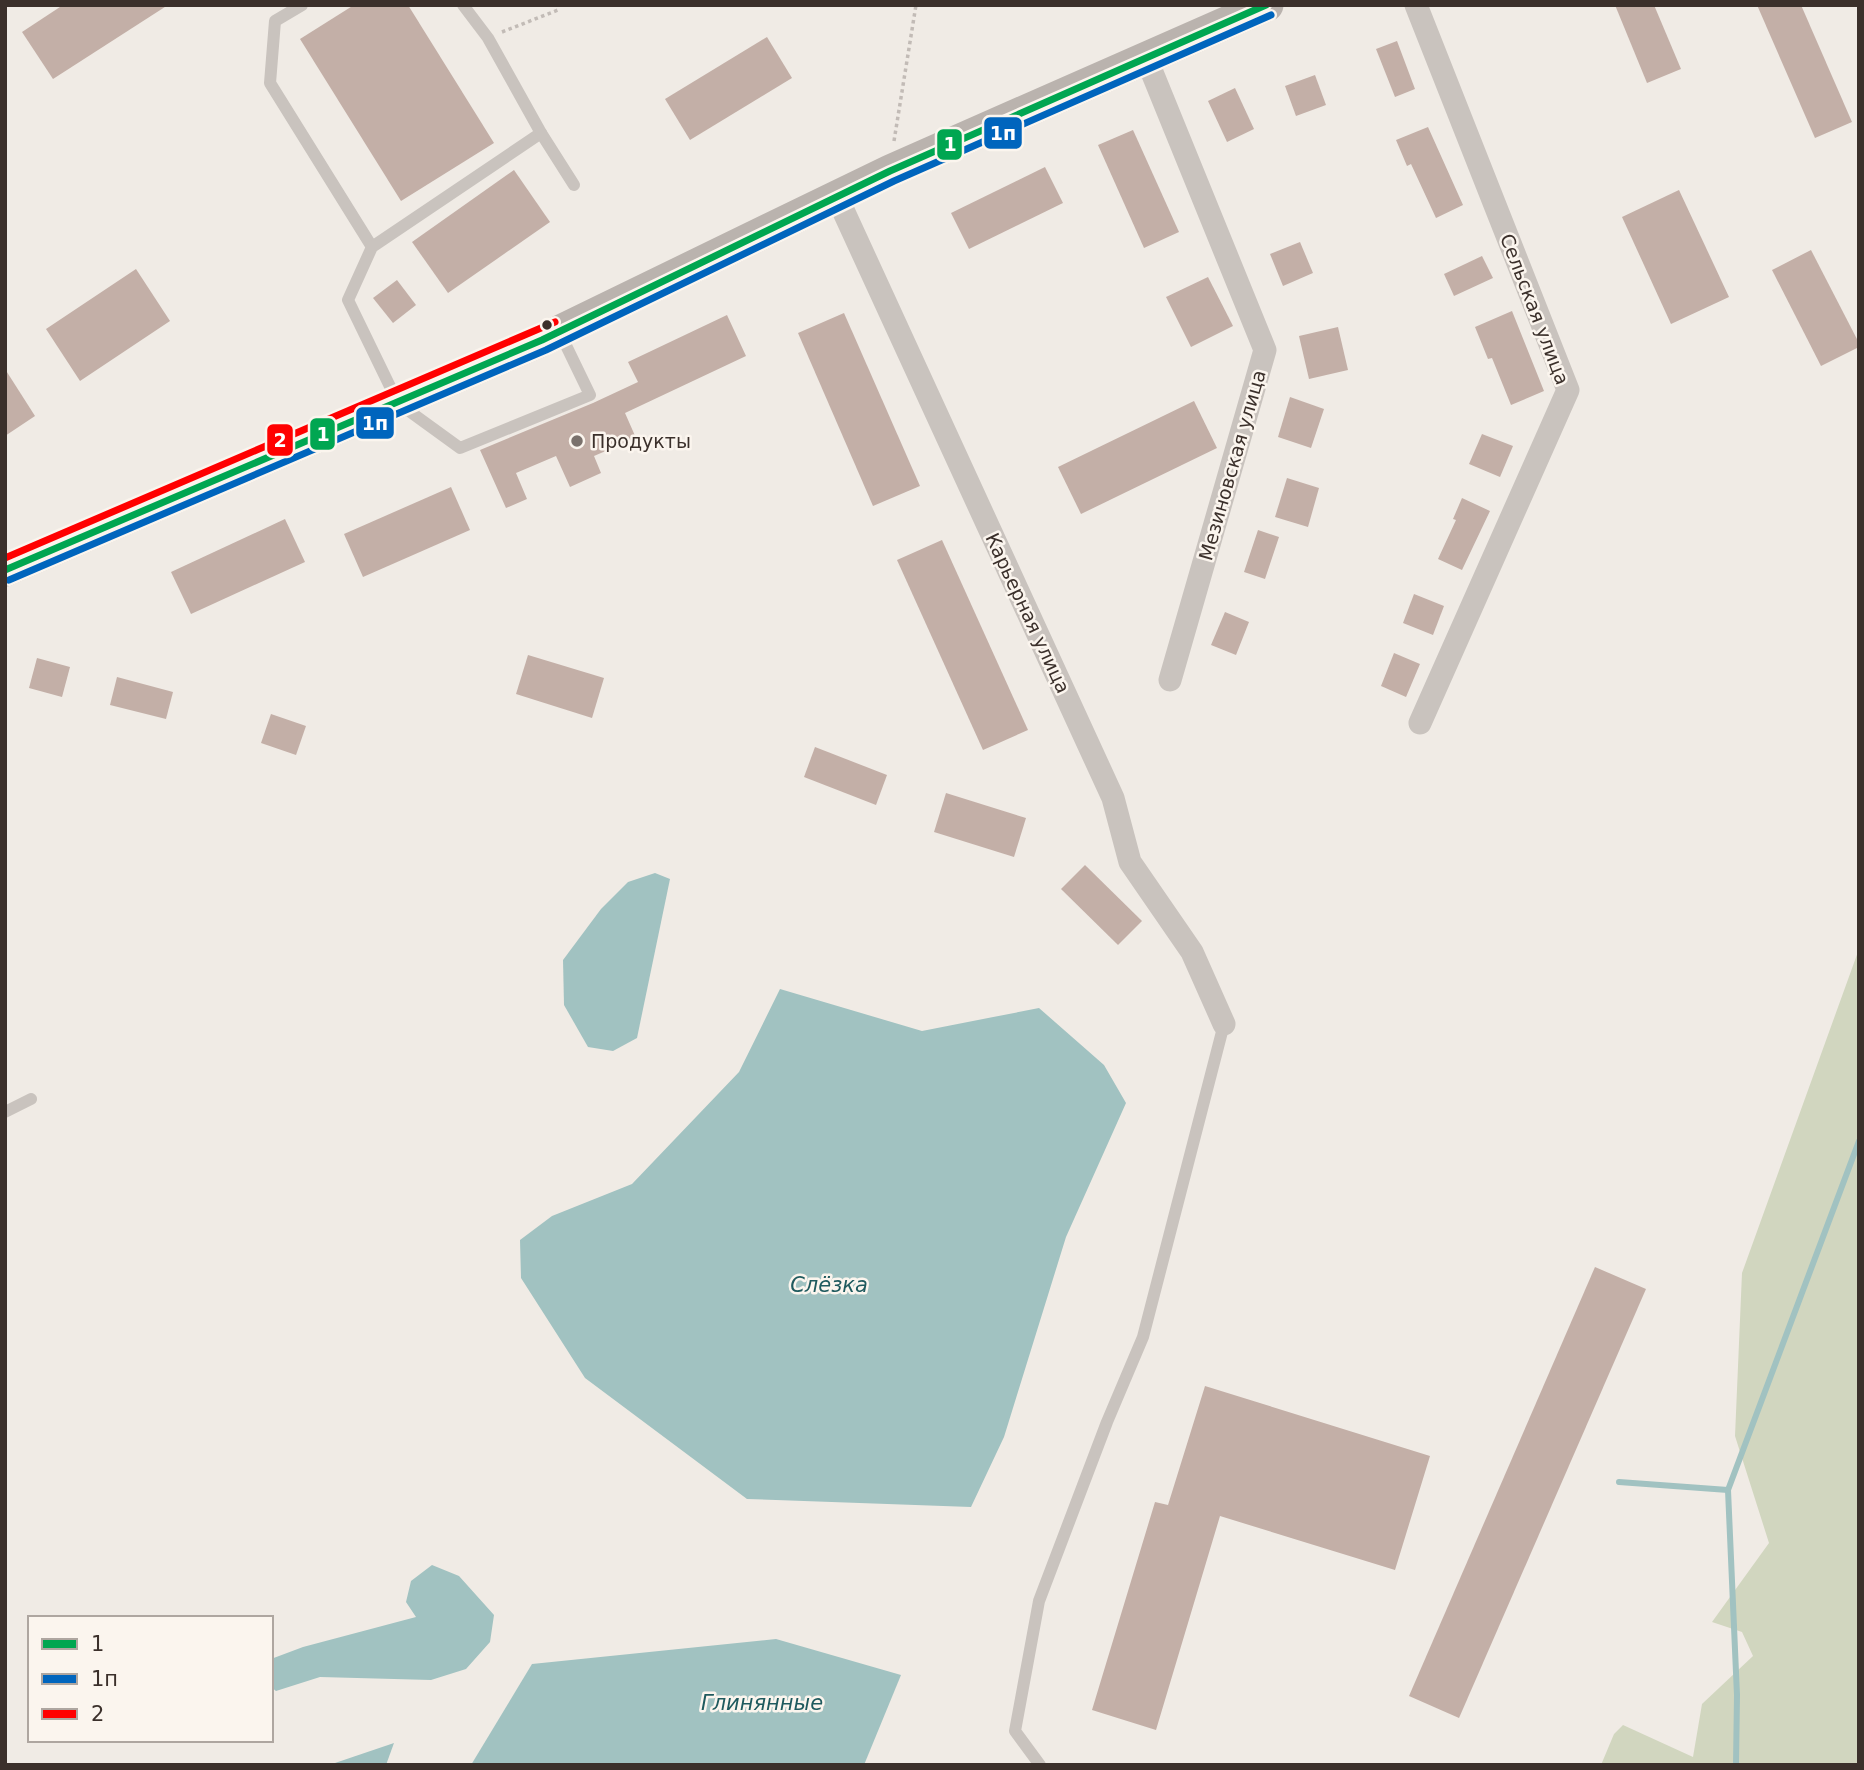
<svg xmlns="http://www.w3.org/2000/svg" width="1864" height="1770" font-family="'DejaVu Sans',sans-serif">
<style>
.green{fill:#d1d6bf}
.water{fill:#a1c2c1}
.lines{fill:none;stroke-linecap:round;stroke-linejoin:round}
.stream{stroke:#a1c2c1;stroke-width:6}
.building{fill:#c3afa7}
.path{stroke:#c2bbb6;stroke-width:3.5;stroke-dasharray:3.5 3.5;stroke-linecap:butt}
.service{stroke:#c9c3be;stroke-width:12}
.minor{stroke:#c9c3be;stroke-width:23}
.secondary{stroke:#bab3ae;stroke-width:33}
.bus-1-casing{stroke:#fbf5ee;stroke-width:12}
.bus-2-casing{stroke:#fbf5ee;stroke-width:12}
.bus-3-casing{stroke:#fbf5ee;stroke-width:12}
.bus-1{stroke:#00a651;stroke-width:7}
.bus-2{stroke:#0065bd;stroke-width:7}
.bus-3{stroke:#f00;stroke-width:7}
.bus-dot{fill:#3b302b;stroke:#fbf5ee;stroke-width:2.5}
.poi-dot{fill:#7a716c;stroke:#fbf5ee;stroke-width:2.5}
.labels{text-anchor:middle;stroke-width:5;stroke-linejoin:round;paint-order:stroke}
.street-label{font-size:19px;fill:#3b302b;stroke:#fbf5ee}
.poi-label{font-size:19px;fill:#3b302b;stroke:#fbf5ee;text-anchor:start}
.water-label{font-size:21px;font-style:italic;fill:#1f5a5e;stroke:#fbf5ee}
.line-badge{stroke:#fbf5ee;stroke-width:2.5}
.badge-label{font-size:19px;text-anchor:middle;font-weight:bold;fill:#fff}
</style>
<rect width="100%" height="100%" fill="#f0ebe5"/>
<path class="green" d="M1859 949V1765H1601L1614 1734 1623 1725 1693 1757 1702 1704 1753 1656 1742 1632 1712 1622 1769 1543 1735 1436 1742 1273Z"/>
<g class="water">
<path d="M655 873 670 879 637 1038 613 1051 588 1047 564 1005 563 960 601 909 628 882Z"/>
<path d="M780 989 922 1031 1039 1008 1104 1065 1126 1103 1066 1237 1004 1437 971 1507 747 1499 585 1378 521 1278 520 1240 552 1216 632 1184 739 1072Z"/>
<path d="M432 1565 459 1576 494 1615 490 1642 466 1669 431 1680 320 1677 276 1691 271 1687V1659L303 1647 416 1617 406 1602 411 1581Z"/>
<path d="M776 1639 901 1675 864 1765H471L532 1664Z"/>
<path d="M394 1743 386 1765H332L335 1763Z"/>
</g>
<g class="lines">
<g class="stream">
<path d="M1619 1482 1728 1490"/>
<path d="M1736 1765 1737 1695 1728 1490 1859 1141"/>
</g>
</g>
<g class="building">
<path d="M63 5H168L53 79 22 32Z"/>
<path d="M354 5H408L494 143 401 201 300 39Z"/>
<path d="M1615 5H1654L1681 69 1647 83Z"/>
<path d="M1757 5H1801L1852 122 1815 138Z"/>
<path d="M767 37 792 78 690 140 665 99Z"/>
<path d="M1397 41 1415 89 1395 97 1376 49Z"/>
<path d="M1315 75 1326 105 1296 116 1285 86Z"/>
<path d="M1235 88 1254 129 1227 142 1208 101Z"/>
<path d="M1428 127 1463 205 1436 218 1411 164 1407 166 1396 140Z"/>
<path d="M1133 130 1179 232 1144 248 1098 145Z"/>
<path d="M1045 167 1063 203 969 249 951 213Z"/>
<path d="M514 170 550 222 448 293 412 242Z"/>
<path d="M1679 190 1729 297 1671 324 1622 217Z"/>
<path d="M1300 242 1313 273 1283 286 1270 254Z"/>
<path d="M1811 250 1859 343V347L1821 366 1772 270Z"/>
<path d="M1482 256 1493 278 1454 296 1444 274Z"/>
<path d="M136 269 170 321 80 381 46 329Z"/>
<path d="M1208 277 1233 326 1191 347 1166 297Z"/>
<path d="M397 280 416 305 393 323 373 298Z"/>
<path d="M1512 311 1544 391 1511 405 1492 358 1488 359 1475 327Z"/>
<path d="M844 313 920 486 873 506 798 333Z"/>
<path d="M727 315 746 356 625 413 636 438 594 456 601 473 570 487 556 456 516 473 527 499 506 508 480 450 593 403 638 382 628 362Z"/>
<path d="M1338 327 1348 370 1309 379 1299 336Z"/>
<path d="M5 369 35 416 5 436Z"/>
<path d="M1290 397 1324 409 1311 448 1278 437Z"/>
<path d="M1194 401 1217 448 1081 514 1058 467Z"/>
<path d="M1482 434 1513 446 1500 477 1469 464Z"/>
<path d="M1287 478 1319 488 1308 527 1275 517Z"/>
<path d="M451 487 470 530 363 577 344 534Z"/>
<path d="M1462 498 1490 511 1462 570 1438 559 1456 520 1453 519Z"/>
<path d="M285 519 305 562 191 614 171 572Z"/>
<path d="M1258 530 1279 537 1265 579 1244 572Z"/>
<path d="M942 540 1028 730 983 750 897 560Z"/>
<path d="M1414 594 1444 606 1433 635 1403 623Z"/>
<path d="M1225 612 1249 622 1236 655 1211 645Z"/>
<path d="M1394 653 1420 664 1406 697 1381 686Z"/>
<path d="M528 655 604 678 592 718 516 694Z"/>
<path d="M37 658 70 667 62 697 29 688Z"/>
<path d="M117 677 173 692 166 719 110 705Z"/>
<path d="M271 714 306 726 296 755 261 743Z"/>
<path d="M815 747 887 775 876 805 804 777Z"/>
<path d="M946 793 1026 818 1014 857 934 832Z"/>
<path d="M1085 865 1142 921 1118 945 1061 889Z"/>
<path d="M1595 1267 1646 1289 1459 1718 1409 1696Z"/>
<path d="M1205 1386 1430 1456 1395 1570 1220 1516 1156 1730 1092 1710 1155 1502 1168 1505Z"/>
</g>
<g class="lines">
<g class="path">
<path d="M502 32 558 10"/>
<path d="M894 141 916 5"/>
</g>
<g class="service">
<path d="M302 5 275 21 270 83 372 247"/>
<path d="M463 5 488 38 541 133 372 247 348 300 398 403 460 448 590 395 560 333"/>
<path d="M541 133 574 185"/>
<path d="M5 1112 31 1099"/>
<path d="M1040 1765 1015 1731 1039 1601 1107 1422 1143 1337 1224 1024"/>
</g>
<g class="minor">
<path d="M1416 5 1568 390 1420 723"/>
<path d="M1147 60 1265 350 1170 680"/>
<path d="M837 197 1113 798 1130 862 1192 952 1224 1024"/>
</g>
<path class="secondary" d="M5 570 542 340 890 171 1267 5"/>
<defs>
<path id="bus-1" d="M5 570 542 340 890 171 1266 5"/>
<path id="bus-2" d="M9 580 546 350 894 181 1271 15"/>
<path id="bus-3" d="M5 558 555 322"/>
</defs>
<use href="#bus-1" class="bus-1-casing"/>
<use href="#bus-2" class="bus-2-casing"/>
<use href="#bus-3" class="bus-3-casing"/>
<use href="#bus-1" class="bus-1"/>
<use href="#bus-2" class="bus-2"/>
<use href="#bus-3" class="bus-3"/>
</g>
<circle class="bus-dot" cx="547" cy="325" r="6"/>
<circle class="poi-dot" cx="577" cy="441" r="7"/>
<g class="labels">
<g class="street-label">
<text transform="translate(1535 309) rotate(69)" y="7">Сельская улица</text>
<text transform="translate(1232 465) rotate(-74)" y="7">Мезиновская улица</text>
<text transform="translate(1028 613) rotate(65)" y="7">Карьерная улица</text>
</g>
<g class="poi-label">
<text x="591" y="448">Продукты</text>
</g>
<g class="water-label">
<text x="829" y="1292">Слёзка</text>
<text x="762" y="1710">Глинянные</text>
</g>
</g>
<g class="line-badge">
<rect x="983" y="116" width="40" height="34" rx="7" fill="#0065bd"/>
<rect x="936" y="128" width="27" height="33" rx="7" fill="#00a651"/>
<rect x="355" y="406" width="40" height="34" rx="7" fill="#0065bd"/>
<rect x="309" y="417" width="27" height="34" rx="7" fill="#00a651"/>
<rect x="266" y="423" width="28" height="34" rx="7" fill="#f00"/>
</g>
<g class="badge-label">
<text x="1003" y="140">1п</text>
<text x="950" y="151">1</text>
<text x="375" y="430">1п</text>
<text x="323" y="441">1</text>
<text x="280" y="447">2</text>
</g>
<rect width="1864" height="1770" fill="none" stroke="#3b302b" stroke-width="14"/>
<rect x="28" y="1616" width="245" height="126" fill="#fbf5ee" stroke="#aea6a0" stroke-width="2"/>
<rect x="42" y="1639" width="35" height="10" fill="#00a651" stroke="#aea6a0" stroke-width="2"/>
<text x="91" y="1651" font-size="21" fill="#3b302b">1</text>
<rect x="42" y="1674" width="35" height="10" fill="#0065bd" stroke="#aea6a0" stroke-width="2"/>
<text x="91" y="1686" font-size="21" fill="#3b302b">1п</text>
<rect x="42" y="1709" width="35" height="10" fill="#ff0000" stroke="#aea6a0" stroke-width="2"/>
<text x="91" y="1721" font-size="21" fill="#3b302b">2</text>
</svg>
